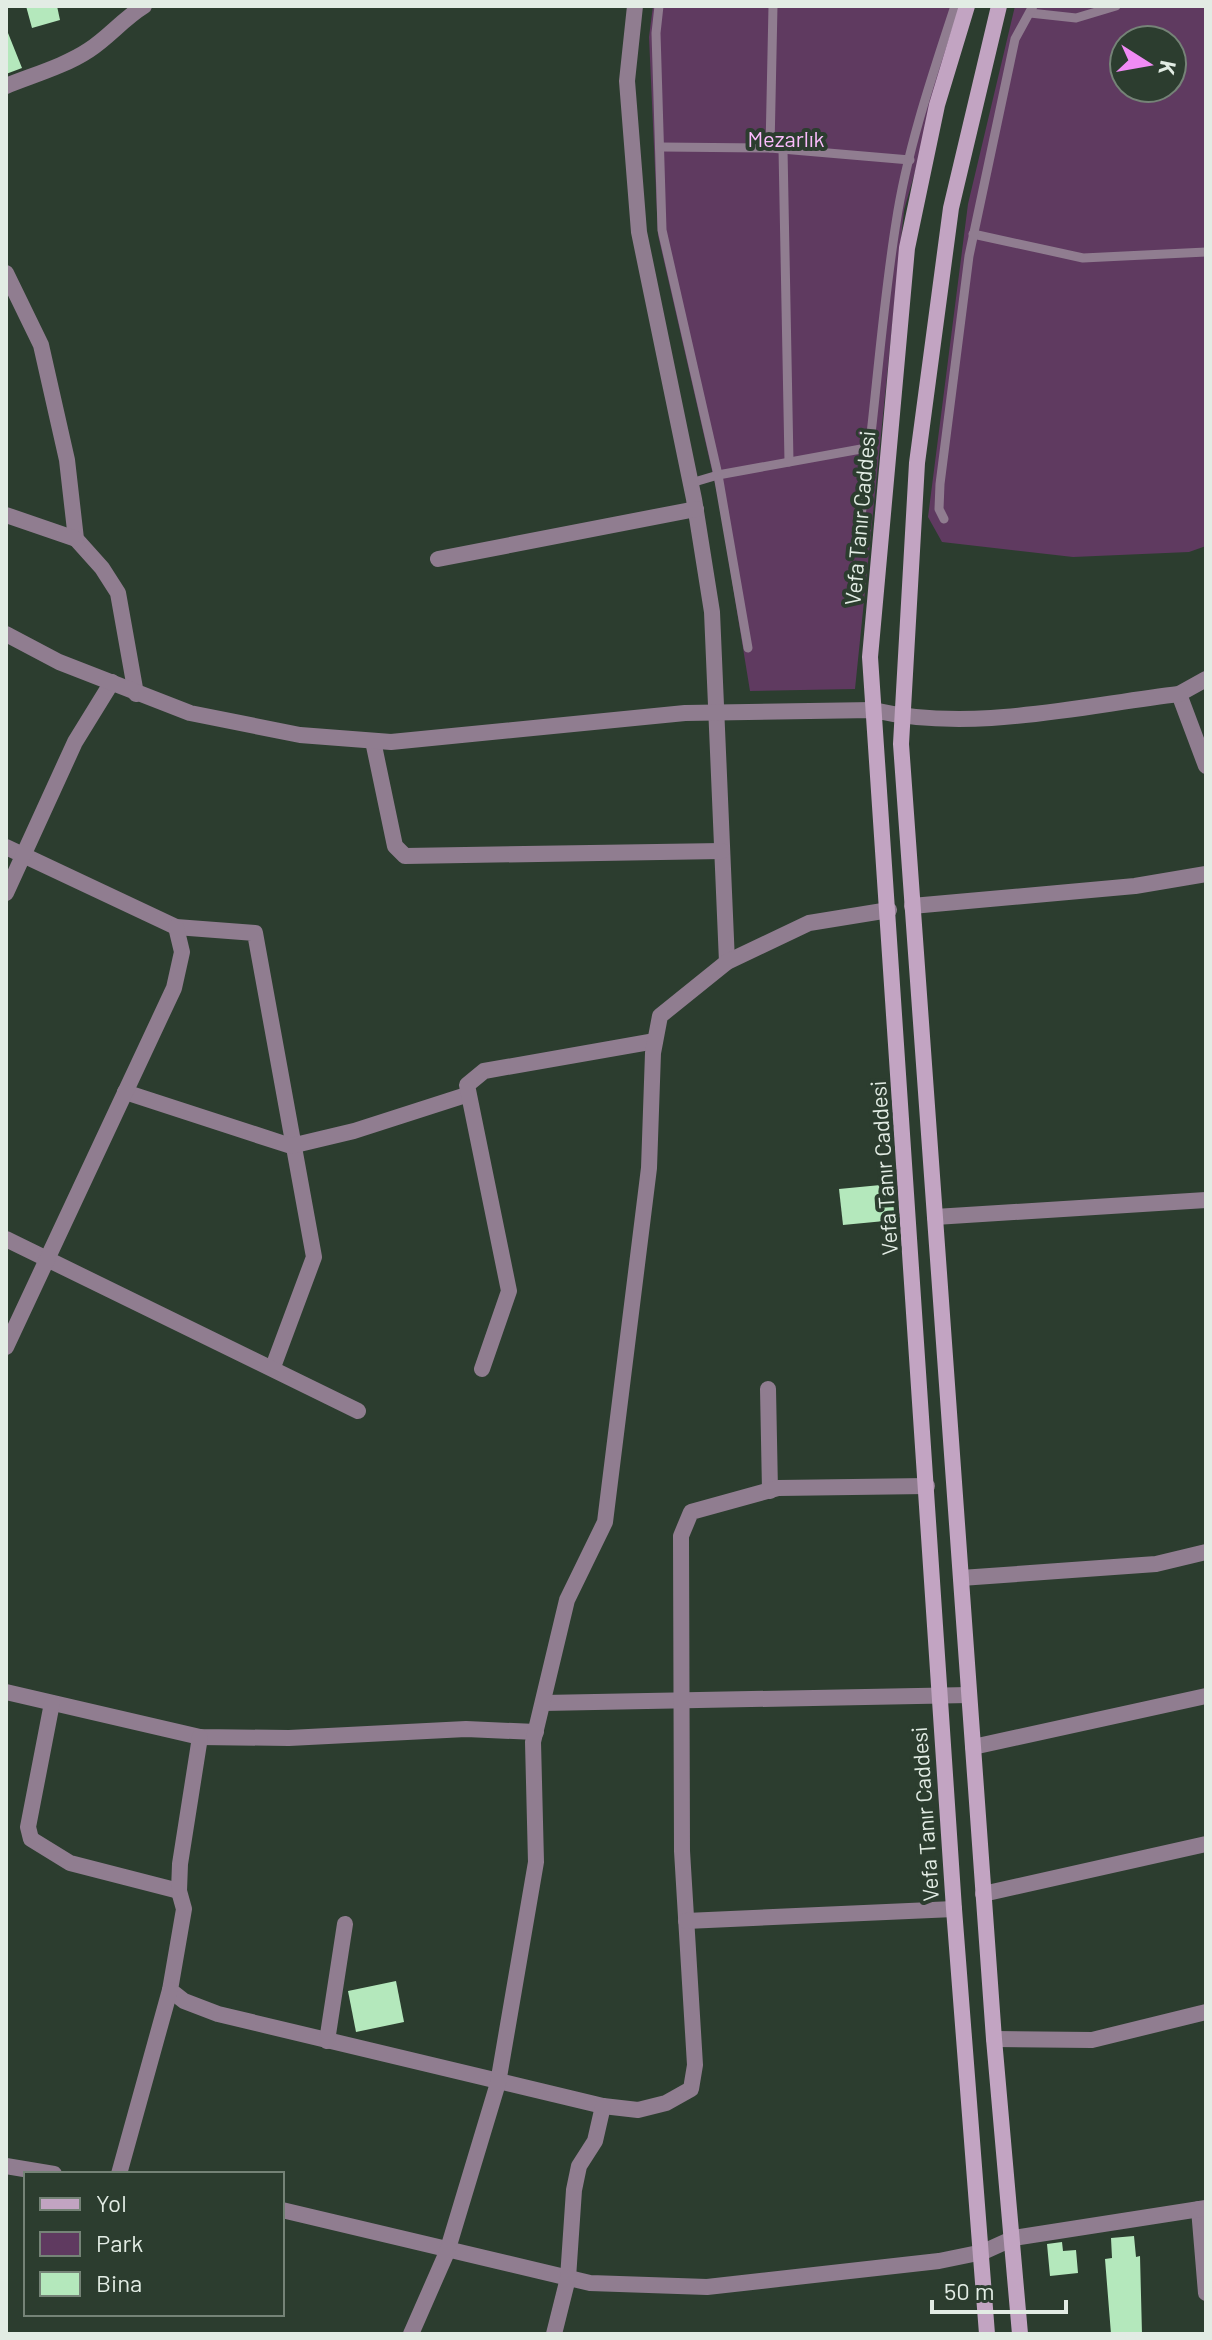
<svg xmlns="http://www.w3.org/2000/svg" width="1212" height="2340" font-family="Barlow,sans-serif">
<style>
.green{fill:#5f3a60;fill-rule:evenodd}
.building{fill:#b4e8bc}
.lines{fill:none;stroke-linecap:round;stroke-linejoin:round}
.service{stroke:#907d90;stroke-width:9}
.minor{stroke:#907d90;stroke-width:16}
.tertiary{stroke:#907d90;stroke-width:16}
.secondary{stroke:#c2a4c2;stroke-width:16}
.labels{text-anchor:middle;stroke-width:8;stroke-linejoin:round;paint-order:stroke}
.park-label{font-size:22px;fill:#fbbcfc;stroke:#2c3d2f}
.street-label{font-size:22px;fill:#e2ece4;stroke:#2c3d2f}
</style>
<rect width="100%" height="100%" fill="#2c3d2f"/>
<g class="green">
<path d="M653 6H963L904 210 855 689 750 691 719 501 658 235 649 37Z"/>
<path d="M1015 6H1206V546L1189 552 1073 557 942 542 928 517 968 204ZM1124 40H1172V88H1124Z"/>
</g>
<g class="building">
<path d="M26 6H57L60 20 32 28Z"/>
<path d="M6 28 22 68 6 74Z"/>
<path d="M891 1184 895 1220 843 1225 839 1189Z"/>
<path d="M396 1981 404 2022 356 2032 348 1991Z"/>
<path d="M1134 2236 1136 2257 1140 2256 1142 2334H1111L1105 2259 1112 2258 1111 2238Z"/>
<path d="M1062 2242 1063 2251 1076 2250 1078 2273 1050 2276 1047 2244Z"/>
</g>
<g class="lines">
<g class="service">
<path d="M659 6 656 33 662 230 718 475 748 648"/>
<path d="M1030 13 1076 18 1116 6"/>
<path d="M661 147 770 148 910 160"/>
<path d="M770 148 773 6"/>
<path d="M783 149 789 462"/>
<path d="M973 234 1083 258 1206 252"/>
<path d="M691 483 718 475 872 447"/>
<path d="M944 519 939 509 940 484 969 256 1015 39 1033 6"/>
<path d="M857 543C874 436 879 329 896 223 907 150 932 76 955 6"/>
</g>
<g class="minor">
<path d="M635 6 627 81 639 232 694 499 712 612 727 962"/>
<path d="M6 86C33 75 65 66 89 50 109 37 123 19 144 6"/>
<path d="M6 273 41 345 67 460 76 539 102 568 118 593 136 694"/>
<path d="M6 515 76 539"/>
<path d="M438 559 696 509"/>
<path d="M1179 694 1206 766"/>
<path d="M373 741 395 846 405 856 722 851"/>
<path d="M6 847 176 927 255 933 314 1257 273 1367"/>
<path d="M6 893 75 742 112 682"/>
<path d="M912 906 1135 886 1206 874"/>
<path d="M125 1092 291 1146 354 1131 466 1095"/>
<path d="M935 1217 1206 1200"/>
<path d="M6 1239 358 1411"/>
<path d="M6 1347 174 988 182 952 176 927"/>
<path d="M482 1369 509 1291 467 1085 484 1071 655 1041"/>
<path d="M768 1389 770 1491"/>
<path d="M961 1578 1156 1564 1206 1552"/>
<path d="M6 1692 200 1737 289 1738 466 1729 536 1732"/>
<path d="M52 1703 28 1827 31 1839 70 1863 179 1891"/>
<path d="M543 1703 969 1695"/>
<path d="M200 1737 180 1864 179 1891 184 1909 170 1990 184 2001 218 2014 603 2106 638 2110 666 2103 691 2089 695 2065 682 1851 681 1536 691 1512 778 1488 927 1486"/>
<path d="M973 1747 1206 1696"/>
<path d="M983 1894 1206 1844"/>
<path d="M686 1921 954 1909"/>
<path d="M994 2039 1092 2040 1206 2012"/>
<path d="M327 2041 345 1924"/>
<path d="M6 2166 54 2174"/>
<path d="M119 2174 170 1990"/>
<path d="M1199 2209 1206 2293"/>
<path d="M282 2210 590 2283 707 2287 939 2261 983 2252"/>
<path d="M411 2334 447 2252 498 2083 536 1862 533 1742 567 1600 605 1522 649 1168 653 1053 660 1016 727 962 809 923 889 910"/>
<path d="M554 2334 568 2278 574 2190 579 2166 595 2141 603 2106"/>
</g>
<g class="tertiary">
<path d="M6 634 59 662 190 713 300 735 391 742 685 713 873 710C972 733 1079 706 1179 694L1206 679"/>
<path d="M983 2252 1014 2238 1206 2208"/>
</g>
<g class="secondary">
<path d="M967 6 937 105 907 248 870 657 954 1909 987 2334"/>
<path d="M999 6 951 208 917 463 901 744 994 2039 1020 2334"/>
</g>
</g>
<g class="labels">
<g class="park-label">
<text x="786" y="147">Mezarlık</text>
</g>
<g class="street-label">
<text transform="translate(860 518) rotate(-85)" y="8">Vefa Tanır Caddesi</text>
<text transform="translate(884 1168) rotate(-94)" y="8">Vefa Tanır Caddesi</text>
<text transform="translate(925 1814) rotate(-94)" y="8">Vefa Tanır Caddesi</text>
</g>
</g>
<rect width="1212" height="2340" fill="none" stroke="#e2ece4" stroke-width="16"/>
<rect x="24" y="2172" width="260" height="144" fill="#2c3d2f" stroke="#758377" stroke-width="2"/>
<rect x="40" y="2198" width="40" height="12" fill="#c2a4c2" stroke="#758377" stroke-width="2"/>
<text x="96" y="2212" font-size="24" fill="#e2ece4">Yol</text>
<rect x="40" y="2232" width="40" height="24" fill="#5f3a60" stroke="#758377" stroke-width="2"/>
<text x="96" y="2252" font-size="24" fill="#e2ece4">Park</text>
<rect x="40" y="2272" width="40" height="24" fill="#b4e8bc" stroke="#758377" stroke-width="2"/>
<text x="96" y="2292" font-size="24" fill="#e2ece4">Bina</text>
<g transform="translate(1148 64) rotate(101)"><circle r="38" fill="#2c3d2f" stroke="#758377" stroke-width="2"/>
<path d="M0-6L14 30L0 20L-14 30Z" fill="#f18bf5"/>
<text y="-12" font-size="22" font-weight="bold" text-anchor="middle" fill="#e2ece4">K</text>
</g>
<path d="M932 2300v12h134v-12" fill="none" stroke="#e2ece4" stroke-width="4"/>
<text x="944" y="2300" font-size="24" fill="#e2ece4" stroke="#2c3d2f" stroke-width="6" paint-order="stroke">50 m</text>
</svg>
